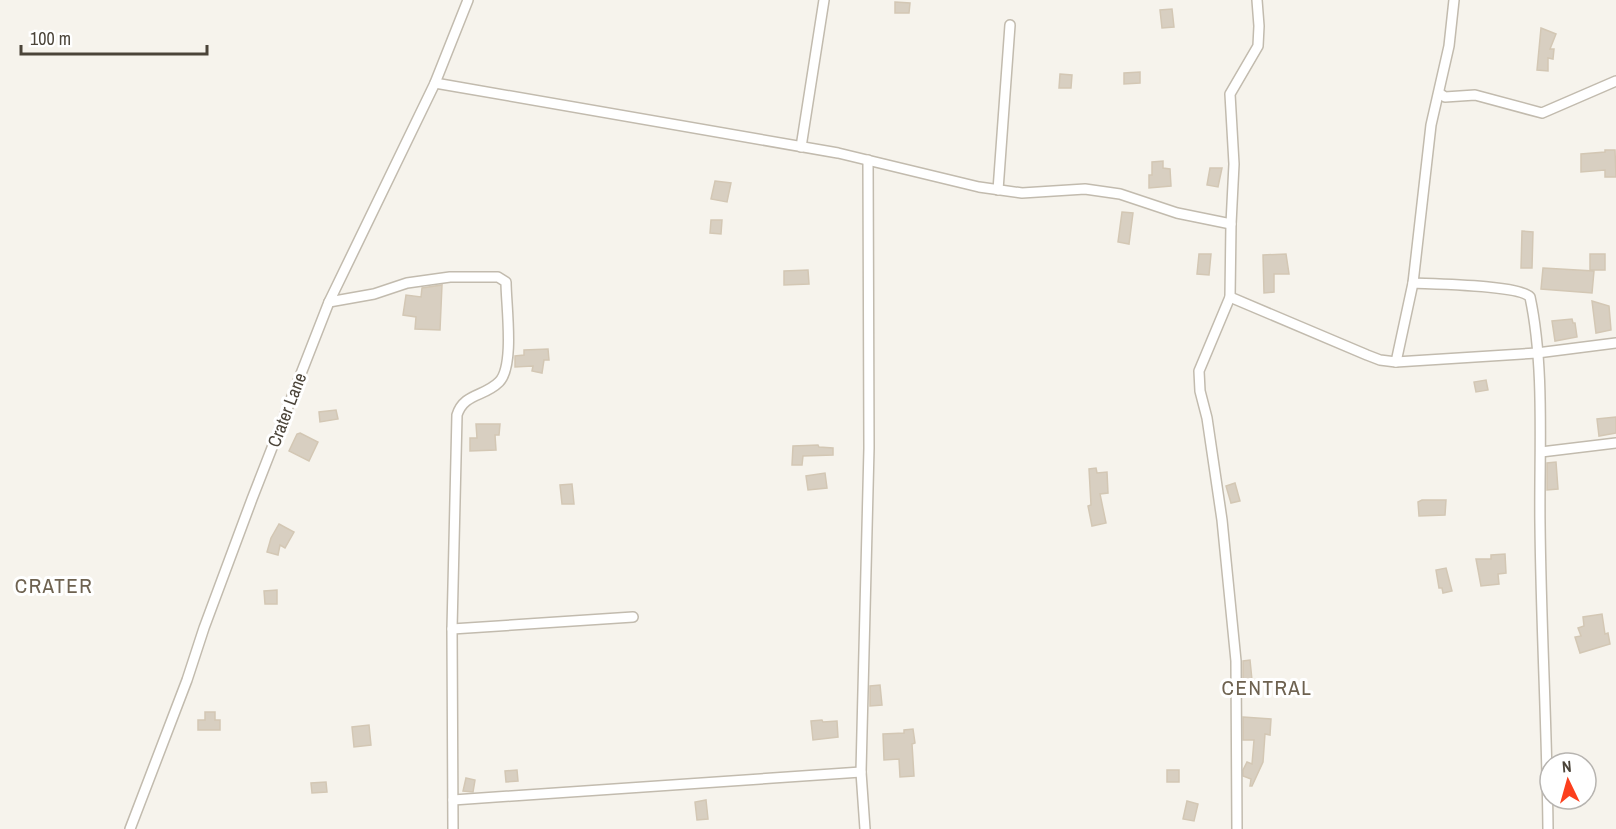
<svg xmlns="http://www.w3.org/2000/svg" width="1616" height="829" font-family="'Archivo Narrow',sans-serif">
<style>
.building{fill:#d8cfc1;stroke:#d3c7b4;stroke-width:1.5}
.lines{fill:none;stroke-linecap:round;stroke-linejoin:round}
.street-casing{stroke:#c2bbae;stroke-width:12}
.street{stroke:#fff;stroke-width:9}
.labels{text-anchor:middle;stroke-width:6;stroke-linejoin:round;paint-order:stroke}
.street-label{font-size:18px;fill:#4b4439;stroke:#fff}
.quarter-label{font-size:21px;letter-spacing:1.5px;fill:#6e6250;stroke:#fff}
</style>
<rect width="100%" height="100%" fill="#f6f3ec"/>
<g class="building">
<path d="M895 2 910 3 909 13H895Z"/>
<path d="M1172 9 1174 27 1162 28 1160 10Z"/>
<path d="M1541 28 1556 34 1550 49H1554L1553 59 1548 58V71L1537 70Z"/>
<path d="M1140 72V83L1124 84V73Z"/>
<path d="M1060 74 1072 75 1071 88H1059Z"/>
<path d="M1605 150H1615L1616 177H1605V170L1581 172V154L1605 152Z"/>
<path d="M1163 161V168L1170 169 1171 186 1149 188V175H1152V162Z"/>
<path d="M1210 168H1222L1218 187 1207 185Z"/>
<path d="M715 181 731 183 727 202 711 199Z"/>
<path d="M1122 212 1133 213 1129 244 1118 242Z"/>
<path d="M711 220H722L721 234 710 233Z"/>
<path d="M1522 231 1533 232 1532 268H1521Z"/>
<path d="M1199 254H1211L1209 275 1197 274Z"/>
<path d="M1286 254 1289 274H1274V292L1264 293 1263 255Z"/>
<rect x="1590" y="254" width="15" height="16"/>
<path d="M1543 268 1594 271 1592 293 1541 289Z"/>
<path d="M808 270 809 284 784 285V271Z"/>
<path d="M442 285 440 330 415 329 416 317 403 315 406 295 421 297 422 288Z"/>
<path d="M1592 301 1609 306 1611 330 1596 333Z"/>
<path d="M1572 319 1573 323H1575L1577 337 1555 341 1552 321Z"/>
<path d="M548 349 549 360H544L542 373 532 371 533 366 515 367V356L524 355V350Z"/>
<path d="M1486 380 1488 390 1476 392 1474 382Z"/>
<path d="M336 410 338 419 320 422 319 412Z"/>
<path d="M1616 417V433L1599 436 1597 419Z"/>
<path d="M476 424H500L499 435H495L496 450 470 451V438H477Z"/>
<path d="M300 433 318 442 309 461 289 451 297 434Z"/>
<path d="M818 445 819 447 833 448V455L803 456 802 465H792L793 446Z"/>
<path d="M1556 462 1558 489 1547 490V463Z"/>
<path d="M1096 468 1097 473 1107 472 1108 493 1100 494 1106 523 1092 526 1088 506 1091 505 1089 469Z"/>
<path d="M825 473 827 488 808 490 806 476Z"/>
<path d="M1235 483 1240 501 1231 503 1226 486Z"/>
<path d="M572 484 574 504H562L560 485Z"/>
<path d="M1422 500H1446L1445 515 1419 516 1418 502Z"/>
<path d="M279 524 294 532 285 548 280 545 278 555 267 552 271 538Z"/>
<path d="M1505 554 1506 573 1498 574 1499 584 1481 586 1476 559H1491V555Z"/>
<path d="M1446 568 1452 591 1443 593 1442 588H1439L1436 570Z"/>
<path d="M277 590V604H265L264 591Z"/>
<path d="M1602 614 1605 634 1608 633 1610 644 1580 653 1575 637 1581 636 1578 628 1584 626 1583 617Z"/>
<path d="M1250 660 1252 680 1243 681V661Z"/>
<path d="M880 685 882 705 870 706V686Z"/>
<path d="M205 712H215V720H220V730H198V720H205Z"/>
<path d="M1243 717 1271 719 1270 735 1265 734 1263 762 1252 786H1250L1251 779 1243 776V770L1247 762 1252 764 1254 740H1243Z"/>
<path d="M822 720 823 722 837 721 838 737 813 740 811 721Z"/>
<path d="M369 725 371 745 354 747 352 727Z"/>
<path d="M913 729 915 743 912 744 914 776 900 777 899 759 884 760 883 734 904 733V730Z"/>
<path d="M517 770 518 781 506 782 505 771Z"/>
<rect x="1167" y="770" width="12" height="12"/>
<path d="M466 778 475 780 473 792 463 791Z"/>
<path d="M326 782 327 792 312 793 311 783Z"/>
<path d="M706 800 708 819 697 820 695 802Z"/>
<path d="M1187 801 1198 804 1194 821 1183 819Z"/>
</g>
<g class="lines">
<defs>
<g id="street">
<path d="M435 83 838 153 979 187 1022 193 1085 189 1120 194 1177 213 1231 224"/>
<path d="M1439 93 1445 97 1475 95 1542 113 1616 81"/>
<path d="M801 147 824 0"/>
<path d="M998 190 1010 25"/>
<path d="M1413 283C1433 284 1519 285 1530 297 1545 367 1539 452 1540 524 1541 626 1547 727 1548 829"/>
<path d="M1230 297 1367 355 1380 360 1396 362 1537 353 1616 343"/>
<path d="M329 302 374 294 407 283 450 277H498L506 282C506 305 515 366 499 382 484 397 464 393 457 415L452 629 453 829"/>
<path d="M1396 362 1413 283 1431 125 1449 46 1454 0"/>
<path d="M1541 452 1616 443"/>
<path d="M452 629 633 617"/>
<path d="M453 800 861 772"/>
<path d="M130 829 187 680 204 628 252 499 329 302 435 83 468 0"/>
<path d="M865 829 861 772 869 448 868 160"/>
<path d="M1237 829 1236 661 1222 520 1207 418 1200 391 1199 371 1230 297 1231 224 1234 164 1230 94 1258 46 1259 26 1257 0"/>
</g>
</defs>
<use href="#street" class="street-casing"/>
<use href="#street" class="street"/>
</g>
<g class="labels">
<g class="street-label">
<text transform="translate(287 410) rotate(-69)" y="6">Crater Lane</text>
</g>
<g class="quarter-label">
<text x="54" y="593">CRATER</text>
<text x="1267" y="695">CENTRAL</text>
</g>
</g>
<g transform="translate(1568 781) rotate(355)"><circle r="28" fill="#ffffff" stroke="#b7b4b0" stroke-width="1.5"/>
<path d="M0-4.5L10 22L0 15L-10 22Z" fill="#fc3f1d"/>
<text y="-9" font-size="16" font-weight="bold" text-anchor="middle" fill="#4b4439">N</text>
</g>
<path d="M21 45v9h186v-9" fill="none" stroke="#4b4439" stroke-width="3"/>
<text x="30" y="45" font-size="18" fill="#4b4439" stroke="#ffffff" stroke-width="4.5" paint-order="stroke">100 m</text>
</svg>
